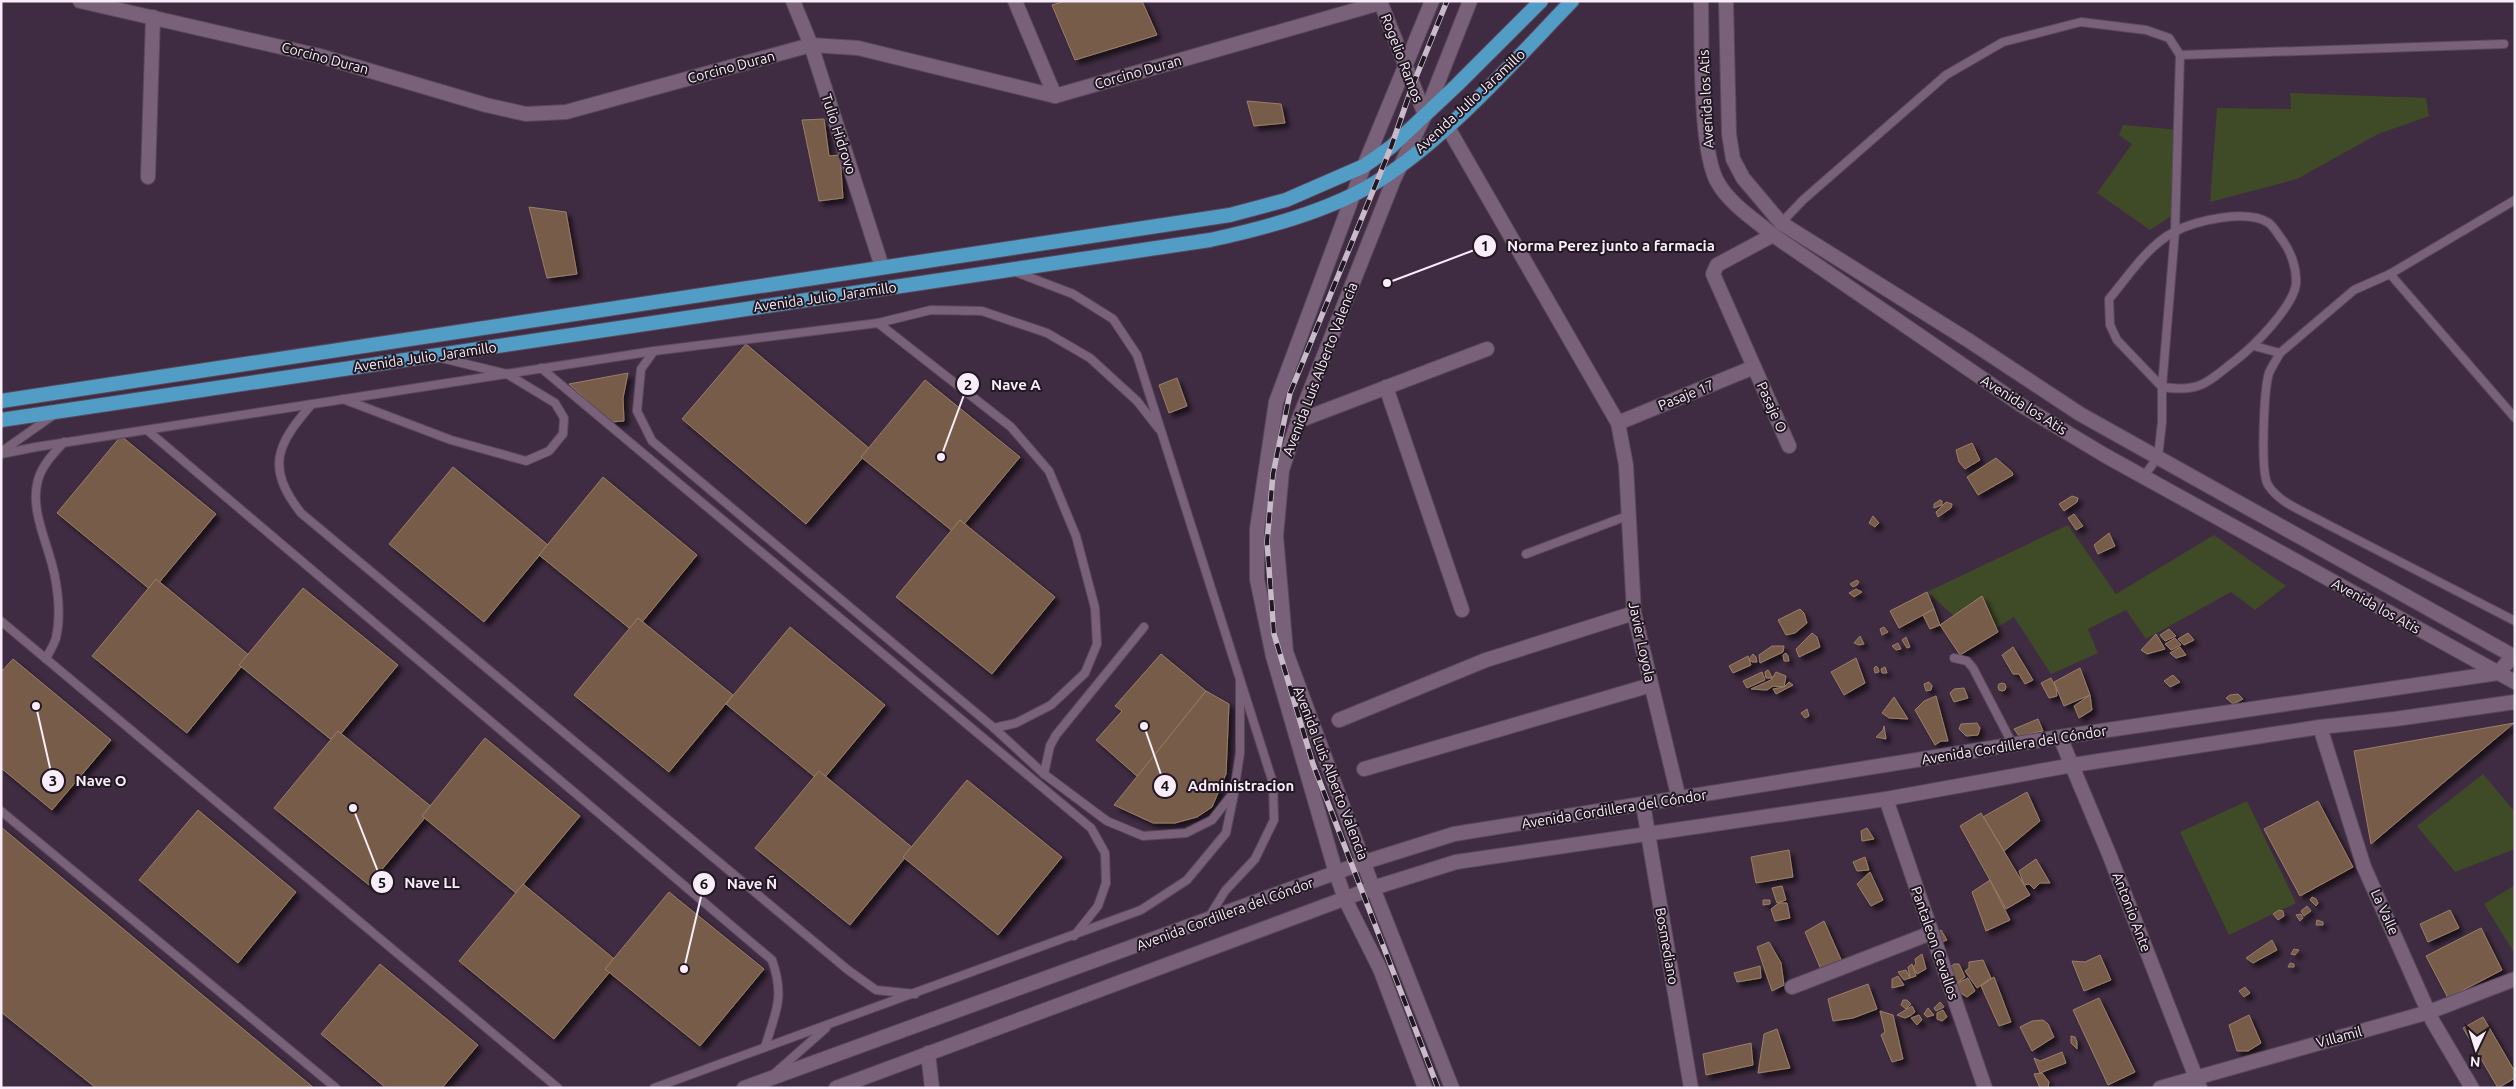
<svg xmlns="http://www.w3.org/2000/svg" width="2516" height="1089" font-family="Ubuntu,sans-serif">
<style>
.green{fill:#3f4a26}
.building{fill:#775d48;stroke:#9a7e68;filter:url(#shadow)}
.lines{fill:none;stroke-linecap:round;stroke-linejoin:round}
.service-casing{stroke:#59485b;stroke-width:10}
.minor-casing{stroke:#59485b;stroke-width:16}
.tertiary-casing{stroke:#59485b;stroke-width:16}
.secondary-casing{stroke:#59485b;stroke-width:16}
.primary-casing{stroke:#59485b;stroke-width:16}
.service{stroke:#786179;stroke-width:8}
.minor{stroke:#786179;stroke-width:14}
.tertiary{stroke:#786179;stroke-width:14}
.secondary{stroke:#786179;stroke-width:14}
.primary{stroke:#529dc5;stroke-width:14}
.rail-casing{stroke:#c9baca;stroke-width:5.5}
.rail{stroke:#211822;stroke-width:4;stroke-dasharray:11;stroke-linecap:butt}
.labels{text-anchor:middle;stroke-width:4;stroke-linejoin:round;paint-order:stroke}
.street-label{font-size:14px;fill:#faedfb;stroke:#211822}
.leader{fill:none;stroke:#faedfb;stroke-width:2}
.callout-dot{fill:#faedfb;stroke:#211822;stroke-width:2}
.mark-label{font-size:15px;text-anchor:middle;font-weight:bold;fill:#111}
.callout-label{font-size:15px;text-anchor:middle;font-weight:bold;fill:#faedfb;stroke:#211822;stroke-width:4;stroke-linejoin:round;paint-order:stroke}
</style>
<defs>
<filter id="shadow"><feDropShadow dx="4.5" dy="4.5" stdDeviation="2.5" flood-color="#0009"/></filter>
</defs>
<rect width="100%" height="100%" fill="#402c42"/>
<g class="green">
<path d="M2290 93 2426 98 2429 116 2378 134 2297 179 2210 202 2217 108 2291 109Z"/>
<path d="M2123 125 2181 130 2174 214 2150 230 2097 193 2132 144 2119 135Z"/>
<path d="M2068 525 2116 594 2214 535 2286 586 2255 610 2231 592 2146 639 2126 610 2088 629 2098 653 2051 674 2014 617 1979 638 1927 592Z"/>
<path d="M2483 774 2515 812V849L2455 872 2417 826Z"/>
<path d="M2247 801 2296 903 2229 935 2180 832Z"/>
<path d="M2515 885V954L2484 904Z"/>
</g>
<g class="building">
<path d="M1065 1H1142L1157 35 1075 60 1052 5Z"/>
<path d="M1247 101 1281 104 1285 123 1254 126Z"/>
<path d="M824 119 829 156 840 155 843 198 819 201 802 120Z"/>
<path d="M529 207 566 212 577 274 547 278Z"/>
<path d="M746 344 870 449 806 524 682 419Z"/>
<path d="M628 373 623 398 624 421 611 422 569 384Z"/>
<path d="M1177 378 1187 406 1169 413 1159 385Z"/>
<path d="M925 380 1020 457 956 534 861 457Z"/>
<path d="M121 436 216 514 152 591 57 513Z"/>
<path d="M1972 443 1980 460 1965 469 1959 462 1956 450Z"/>
<path d="M1996 458 2012 472 2013 475 1978 495 1967 477Z"/>
<path d="M453 467 548 545 484 622 389 544Z"/>
<path d="M603 477 697 555 634 632 539 555Z"/>
<path d="M2072 496 2078 498 2077 502 2064 511 2059 504Z"/>
<path d="M1940 500 1942 501V505L1934 508V504Z"/>
<path d="M1946 502 1952 504 1951 508 1938 517 1936 512Z"/>
<path d="M2074 514 2083 526 2076 530 2068 518Z"/>
<path d="M1873 516 1879 523 1875 527 1869 523Z"/>
<path d="M960 520 1055 597 992 674 896 597Z"/>
<path d="M2109 533 2115 546 2098 554 2094 545Z"/>
<path d="M156 579 250 656 187 733 92 656Z"/>
<path d="M1857 580 1859 582 1857 585 1853 587 1850 584Z"/>
<path d="M303 588 398 665 334 742 239 665Z"/>
<path d="M1856 589 1862 592 1854 597 1849 593Z"/>
<path d="M1927 592 1934 609 1899 628 1890 611Z"/>
<path d="M1982 596 1998 632 1960 655 1940 625Z"/>
<path d="M1800 609 1804 613 1807 623 1795 633 1786 635 1778 620Z"/>
<path d="M1934 609 1940 625 1930 629 1923 615Z"/>
<path d="M638 618 733 695 669 772 574 695Z"/>
<path d="M790 627 885 705 821 782 726 704Z"/>
<path d="M1884 627 1888 632 1882 635 1880 629Z"/>
<path d="M2169 629 2176 636 2165 641 2160 635Z"/>
<path d="M1812 633 1817 637 1820 647 1799 657 1796 649Z"/>
<path d="M2188 633 2194 640 2184 645 2178 639Z"/>
<path d="M2156 634 2165 649 2147 654 2141 650Z"/>
<path d="M1860 636 1864 644 1859 645 1854 643Z"/>
<path d="M1906 637 1910 647 1907 648 1902 640Z"/>
<path d="M2175 638 2181 645 2171 650 2165 644Z"/>
<path d="M1898 643 1901 649 1896 650 1892 646Z"/>
<path d="M1772 646H1784L1783 652 1760 663 1759 655Z"/>
<path d="M2013 647 2033 680 2025 684 2019 674H2013L2002 655Z"/>
<path d="M2180 647 2186 655 2176 658 2170 653Z"/>
<path d="M1786 653 1788 656 1789 661H1784L1783 655Z"/>
<path d="M1161 654 1206 691 1138 777 1096 740 1122 711 1115 706Z"/>
<path d="M1753 654 1756 657 1757 662H1752L1749 659Z"/>
<path d="M1748 656 1751 665 1733 673 1729 666Z"/>
<path d="M1856 658 1865 683 1844 695 1831 672Z"/>
<path d="M13 659 111 740 52 810 1 768V672Z"/>
<path d="M1876 666 1878 668 1879 672 1875 673 1874 668Z"/>
<path d="M1885 667 1887 673H1882L1881 669Z"/>
<path d="M2080 668 2090 695 2064 706 2054 682Z"/>
<path d="M1768 670 1770 673 1772 678H1766L1765 672Z"/>
<path d="M1762 672 1765 680 1747 688 1743 681Z"/>
<path d="M1776 672 1786 676 1784 687 1773 686 1767 690 1751 689 1771 680Z"/>
<path d="M2173 675 2180 682 2170 687 2164 681Z"/>
<path d="M2051 678 2056 688 2057 696 2049 698 2041 683Z"/>
<path d="M1789 682 1793 685 1776 694 1773 689 1784 687Z"/>
<path d="M1929 682 1932 686 1931 690 1926 691 1924 684Z"/>
<circle cx="2002" cy="687" r="4"/>
<path d="M1964 688 1968 698 1954 702 1950 693 1954 689Z"/>
<path d="M1206 691 1229 704 1226 774 1212 807 1197 817 1175 823H1153L1114 805Z"/>
<path d="M2238 694 2243 699 2233 704 2226 698 2230 695Z"/>
<path d="M2090 695 2092 710 2079 718 2074 706Z"/>
<path d="M1936 696 1948 741H1941L1935 745 1915 710 1924 701Z"/>
<path d="M1894 697 1908 719 1889 718 1882 713Z"/>
<path d="M1807 709 1809 716 1805 718 1801 713Z"/>
<path d="M2038 719 2043 731 2019 736 2014 729Z"/>
<path d="M1977 723 1980 728 1978 735 1966 736 1959 729 1961 724Z"/>
<path d="M2514 723 2371 844 2354 751Z"/>
<path d="M1884 726 1886 739 1876 737 1883 730Z"/>
<path d="M338 731 433 808 369 885 274 808Z"/>
<path d="M485 738 580 816 516 893 422 816Z"/>
<path d="M819 771 913 848 850 925 755 848Z"/>
<path d="M967 780 1062 857 998 935 903 857Z"/>
<path d="M2027 792 2040 821 2004 851 1983 817Z"/>
<path d="M2318 801 2353 867 2300 896 2264 829Z"/>
<path d="M198 810 296 892 238 963 139 880Z"/>
<path d="M1981 813 2030 895 2006 909 1960 826Z"/>
<path d="M1 827 314 1088H96L1 1012Z"/>
<path d="M1867 828 1874 839 1862 841 1861 831Z"/>
<path d="M1789 850 1793 877 1756 883 1751 857Z"/>
<path d="M1865 857 1869 870 1857 871 1853 862Z"/>
<path d="M2036 859 2050 883H2040L2034 889 2029 884 2024 885 2019 871Z"/>
<path d="M1870 872 1883 900 1871 906 1857 884Z"/>
<path d="M1990 880 2010 920 1986 931 1972 892Z"/>
<path d="M523 884 618 962 554 1039 459 961Z"/>
<path d="M1782 886 1786 900 1777 903 1772 888Z"/>
<path d="M669 892 764 969 700 1046 605 969Z"/>
<path d="M2312 897 2316 899 2318 903 2316 906 2310 900Z"/>
<path d="M1763 900H1770V904L1763 905Z"/>
<path d="M1779 903H1787L1790 918 1775 921 1771 909Z"/>
<path d="M2307 906 2311 911 2304 916 2301 911Z"/>
<path d="M2279 910 2283 911 2284 916 2278 920 2273 914Z"/>
<path d="M2450 910 2459 928 2428 942 2420 924Z"/>
<path d="M2301 914 2303 918 2300 921 2296 915Z"/>
<path d="M2317 920 2323 922V925H2316Z"/>
<path d="M1824 921 1843 964 1823 974 1805 932Z"/>
<path d="M2481 928 2502 970 2448 998 2426 956Z"/>
<path d="M1941 930 1947 940 1939 943 1937 933Z"/>
<path d="M2272 940 2277 950 2253 963 2246 958Z"/>
<path d="M1769 942 1781 963 1784 985 1772 991 1757 947Z"/>
<path d="M2294 949 2299 950 2295 955 2291 954Z"/>
<path d="M1922 954 1926 969 1917 974 1913 967 1916 964 1915 959Z"/>
<path d="M2100 955 2111 980 2084 991 2072 961 2085 962Z"/>
<path d="M1983 960 1991 978 1977 988 1965 971 1969 968V962Z"/>
<path d="M2290 963 2294 964V967H2288Z"/>
<path d="M380 964 478 1045 442 1088H386L321 1034Z"/>
<path d="M1912 964 1916 976 1910 978 1908 967Z"/>
<path d="M1954 964H1959L1965 977 1957 983 1946 970Z"/>
<path d="M1760 966 1761 978 1737 982 1734 973Z"/>
<path d="M1906 970 1910 978 1904 980 1898 972Z"/>
<path d="M1898 976 1904 985 1892 988V979Z"/>
<path d="M1994 977 2011 1022 1999 1026 1981 986Z"/>
<path d="M1968 978 1975 991 1967 997 1959 992 1956 984Z"/>
<path d="M1868 984 1877 1009 1853 1018 1833 1021 1828 999Z"/>
<path d="M2245 987 2250 993 2244 997 2239 991Z"/>
<path d="M2099 998 2135 1072 2108 1085 2073 1010Z"/>
<path d="M1903 1000H1907L1911 1004 1906 1009 1901 1005Z"/>
<path d="M1940 1002 1944 1007 1936 1011 1934 1008Z"/>
<path d="M1912 1006 1915 1012 1910 1016 1905 1018 1897 1015Z"/>
<path d="M1928 1008 1934 1015 1927 1017 1924 1014Z"/>
<path d="M1943 1010 1947 1017 1942 1021 1937 1019V1013Z"/>
<path d="M1880 1011 1893 1015 1903 1059 1892 1062 1881 1035 1885 1032Z"/>
<path d="M1919 1015 1922 1020 1917 1025 1911 1018Z"/>
<path d="M2249 1015 2261 1043 2248 1051H2237L2229 1025Z"/>
<path d="M2483 1017 2515 1072V1078L2498 1088 2463 1028Z"/>
<path d="M2043 1020 2048 1024 2054 1037 2032 1051 2020 1027 2032 1021Z"/>
<path d="M1777 1029 1790 1068 1758 1073 1764 1034Z"/>
<path d="M2071 1036 2075 1037 2077 1042V1049L2071 1043Z"/>
<path d="M1751 1043 1753 1065 1706 1075 1703 1054Z"/>
<path d="M2062 1052 2066 1063 2040 1073 2034 1058 2040 1061Z"/>
<path d="M2042 1073 2049 1082 2048 1088H2040L2034 1074Z"/>
</g>
<g class="lines">
<defs>
<g id="service">
<path d="M2180 55 2504 44"/>
<path d="M1781 223 1803 200 1946 75 2003 42 2081 22 2146 30 2169 38 2180 55 2175 231 2162 387"/>
<path d="M1013 271 1073 294 1113 319 1137 355 1273 783 1274 820 1255 859 1225 891 1209 917"/>
<path d="M2390 274 2515 200"/>
<path d="M878 323 931 310 982 311 1047 333 1090 358 1137 401 1159 429"/>
<path d="M2254 346 2280 353 2354 290 2390 274 2515 418"/>
<path d="M654 351 641 369 637 411 652 441 994 728 1044 774 1107 821 1143 836 1186 833 1212 820 1234 792 1240 753V680"/>
<path d="M2280 353C2277 359 2272 366 2269 373 2264 389 2260 472 2268 485 2278 501 2298 509 2315 518L2515 621"/>
<path d="M541 368 1091 828 1105 853 1106 883 1098 906 1074 936"/>
<path d="M343 399 451 440 526 461 549 451 563 434 564 418 555 403 507 374 441 358"/>
<path d="M312 404C277 444 265 467 301 513L848 970 876 990 915 994"/>
<path d="M147 430 772 960C785 997 776 1011 765 1047"/>
<path d="M1 452 55 414"/>
<path d="M1 454 36 447 654 351 878 323 1011 427 1049 471 1076 536 1095 608 1097 644 1085 673 1051 705 1016 723 994 728"/>
<path d="M2144 476 2158 457 2162 422V387C2201 393 2207 382 2236 360 2254 346 2293 307 2296 284 2297 269 2291 252 2283 241 2279 236 2274 227 2269 223 2247 209 2196 220 2174 232 2147 246 2128 277 2109 299L2110 325 2117 340 2162 387"/>
<path d="M1526 554 1627 516"/>
<path d="M1 621 558 1088"/>
<path d="M1954 658 1967 661 1973 668 2013 745"/>
<path d="M46 659C49 652 54 645 56 638 62 612 57 579 49 554 42 531 31 504 38 480 42 465 54 453 64 442"/>
<path d="M1044 774 1050 746 1056 735 1144 627"/>
<path d="M1 811 336 1088"/>
<path d="M775 1073 826 1028"/>
<path d="M654 1088 1141 910 1187 880 1226 833 1234 794"/>
</g>
<g id="minor">
<path d="M80 1 320 56 486 105 526 114 566 112 811 45 858 48 1055 96 1380 3"/>
<path d="M793 1 811 45 882 267"/>
<path d="M1015 1 1055 96"/>
<path d="M1380 1 1425 115"/>
<path d="M1447 126 1618 423 1626 465 1634 613 1679 799"/>
<path d="M148 177 153 17"/>
<path d="M1773 235 1717 265 1713 274 1789 446"/>
<path d="M1386 387 1462 610"/>
<path d="M1298 421 1487 349"/>
<path d="M1618 423 1754 367"/>
<path d="M1339 720 1486 660 1634 613"/>
<path d="M2320 727 2364 867 2432 1020 2472 1088"/>
<path d="M2060 737 2109 854 2200 1088"/>
<path d="M1364 769 1651 685"/>
<path d="M1886 799 1985 1088"/>
<path d="M1643 804 1691 1088"/>
<path d="M1792 987 1931 933"/>
<path d="M928 1053 932 1088"/>
<path d="M1425 1088 1380 969 1345 899 1336 873 1273 656 1257 579V529L1276 402 1364 166 1432 1"/>
<path d="M1452 1088 1373 888 1286 652 1276 536 1282 470 1298 421 1394 179 1425 115 1470 1"/>
<path d="M2160 1088 2429 1012 2515 979"/>
</g>
<g id="tertiary">
<path d="M744 1088 1365 862 1454 834 2060 737 2498 673 2513 656"/>
<path d="M836 1088 1373 888 1456 862 1886 799 2073 765 2320 727 2395 719 2515 702"/>
</g>
<g id="secondary">
<path d="M1701 1C1702 41 1699 152 1718 183 1730 204 1755 220 1773 235L2021 405 2106 456 2515 682"/>
<path d="M1726 1 1729 134 1733 159 1743 178 1781 223 1968 340 2080 414 2515 657"/>
</g>
<g id="primary">
<path d="M1 401 1230 215 1286 200 1364 166 1391 147 1457 85 1541 1"/>
<path d="M1 420 1210 240C1265 228 1330 211 1378 181 1448 137 1514 61 1572 1"/>
</g>
</defs>
<use href="#service" class="service-casing"/>
<use href="#minor" class="minor-casing"/>
<use href="#tertiary" class="tertiary-casing"/>
<use href="#secondary" class="secondary-casing"/>
<use href="#primary" class="primary-casing"/>
<use href="#service" class="service"/>
<use href="#minor" class="minor"/>
<use href="#tertiary" class="tertiary"/>
<use href="#secondary" class="secondary"/>
<use href="#primary" class="primary"/>
<defs>
<path id="rail" d="M1438 1088 1313 764 1274 634 1267 542 1273 474 1290 393 1391 147 1412 87 1447 1"/>
</defs>
<use href="#rail" class="rail-casing"/>
<use href="#rail" class="rail"/>
</g>
<g class="labels">
<g class="street-label">
<text transform="translate(325 58) rotate(15)" y="5">Corcino Duran</text>
<text transform="translate(1402 58) rotate(69)" y="5">Rogelio Ramos</text>
<text transform="translate(731 67) rotate(-15)" y="5">Corcino Duran</text>
<text transform="translate(1138 72) rotate(-16)" y="5">Corcino Duran</text>
<text transform="translate(1706 99) rotate(-93)" y="5">Avenida los Atis</text>
<text transform="translate(1470 101) rotate(-43)" y="5">Avenida Julio Jaramillo</text>
<text transform="translate(839 134) rotate(72)" y="5">Tulio Hidrovo</text>
<text transform="translate(825 297) rotate(-8)" y="5">Avenida Julio Jaramillo</text>
<text transform="translate(425 357) rotate(-8)" y="5">Avenida Julio Jaramillo</text>
<text transform="translate(1320 369) rotate(-69)" y="5">Avenida Luis Alberto Valencia</text>
<text transform="translate(1686 395) rotate(-22)" y="5">Pasaje 17</text>
<text transform="translate(2024 405) rotate(32)" y="5">Avenida los Atis</text>
<text transform="translate(1772 407) rotate(66)" y="5">Pasaje O</text>
<text transform="translate(2376 606) rotate(29)" y="5">Avenida los Atis</text>
<text transform="translate(1642 642) rotate(78)" y="5">Javier Loyola</text>
<text transform="translate(2014 745) rotate(-9)" y="5">Avenida Cordillera del Cóndor</text>
<text transform="translate(1331 773) rotate(69)" y="5">Avenida Luis Alberto Valencia</text>
<text transform="translate(1614 809) rotate(-9)" y="5">Avenida Cordillera del Cóndor</text>
<text transform="translate(2132 912) rotate(69)" y="5">Antonio Ante</text>
<text transform="translate(2385 912) rotate(66)" y="5">La Valle</text>
<text transform="translate(1225 914) rotate(-20)" y="5">Avenida Cordillera del Cóndor</text>
<text transform="translate(1935 943) rotate(71)" y="5">Pantaleon Cevallos</text>
<text transform="translate(1667 946) rotate(80)" y="5">Bosmediano</text>
<text transform="translate(2339 1037) rotate(-15)" y="5">Villamil</text>
</g>
</g>
<path class="leader" d="M1387 283L1485 246M941 457L968 384M36 706L53 781M1144 726L1165 786M353 808L382 882M684 969L704 884"/>
<g class="callout-dot">
<circle cx="1387" cy="283" r="5"/>
<circle cx="941" cy="457" r="5"/>
<circle cx="36" cy="706" r="5"/>
<circle cx="1144" cy="726" r="5"/>
<circle cx="353" cy="808" r="5"/>
<circle cx="684" cy="969" r="5"/>
<circle cx="1485" cy="246" r="12"/>
<circle cx="968" cy="384" r="12"/>
<circle cx="53" cy="781" r="12"/>
<circle cx="1165" cy="786" r="12"/>
<circle cx="382" cy="882" r="12"/>
<circle cx="704" cy="884" r="12"/>
</g>
<g class="mark-label">
<text x="1485" y="251">1</text>
<text x="968" y="390">2</text>
<text x="53" y="786">3</text>
<text x="1165" y="791">4</text>
<text x="382" y="888">5</text>
<text x="704" y="889">6</text>
</g>
<g class="callout-label">
<text x="1611" y="251">Norma Perez junto a farmacia</text>
<text x="1016" y="390">Nave A</text>
<text x="101" y="786">Nave O</text>
<text x="1241" y="791">Administracion</text>
<text x="432" y="888">Nave LL</text>
<text x="752" y="889">Nave Ñ</text>
</g>
<rect width="2516" height="1089" fill="none" stroke="#faedfb" stroke-width="5"/>
<g transform="translate(2476 1049) rotate(184)" stroke="#211822" stroke-width="4" paint-order="stroke">
<path d="M0-4L9 19L0 12L-9 19Z" fill="#faedfb"/>
<text y="-8" font-size="14" font-weight="bold" text-anchor="middle" fill="#faedfb">N</text>
</g>
</svg>
